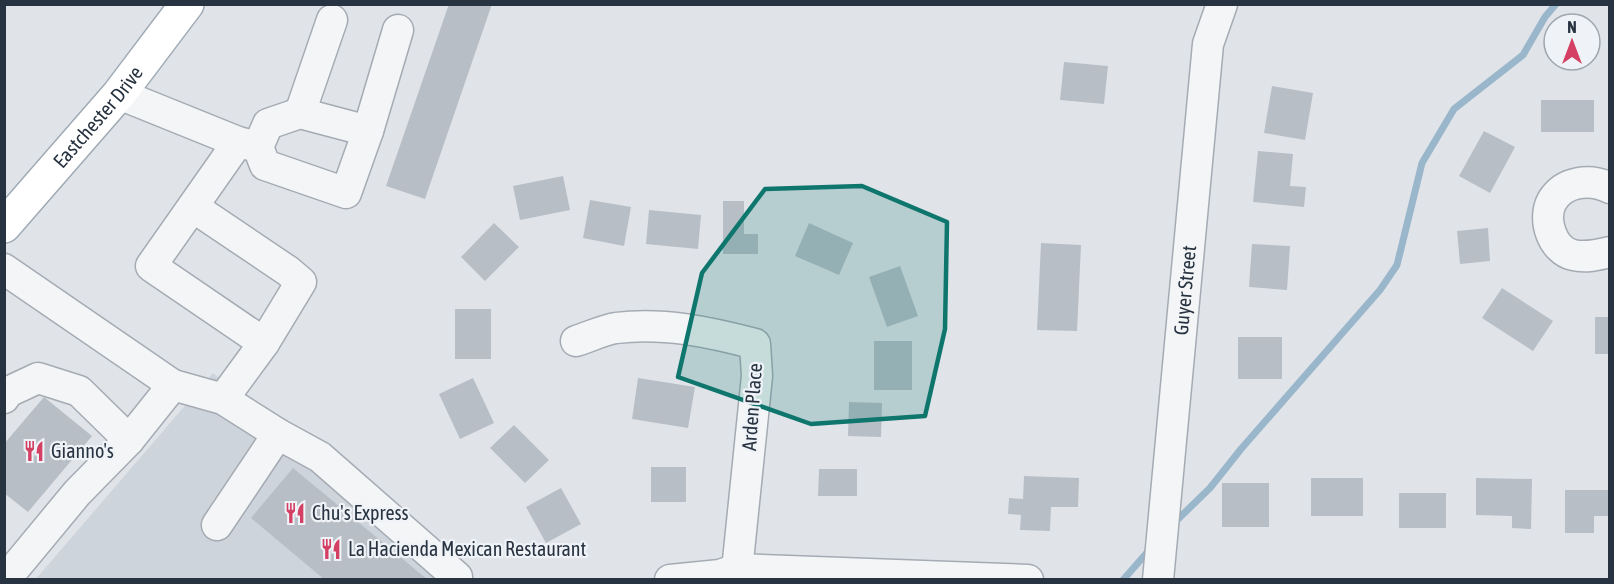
<svg xmlns="http://www.w3.org/2000/svg" width="1614" height="584" font-family="'Asap Condensed',sans-serif">
<style>
.built{fill:#ced4db}
.lines{fill:none;stroke-linecap:round;stroke-linejoin:round}
.stream{stroke:#99b6cb;stroke-width:7}
.building{fill:#b7bec6}
.minor-casing{stroke:#a5abb3;stroke-width:33}
.major-casing{stroke:#9faab5;stroke-width:36}
.minor{stroke:#f3f5f7;stroke-width:30}
.major{stroke:#fff;stroke-width:33}
.marked{fill:#0f766e;fill-opacity:0.2;stroke:#0f766e;stroke-width:4.5;stroke-linejoin:round}
.labels{text-anchor:middle;stroke-width:4.5;stroke-linejoin:round;paint-order:stroke}
.street-label{font-size:20px;fill:#283341;stroke:#eff3f7}
.poi-label{font-size:20px;fill:#283341;stroke:#eff3f7;text-anchor:start}
</style>
<rect width="100%" height="100%" fill="#e0e4e9"/>
<path class="built" d="M213 373 450 579 35 580Z"/>
<g class="lines">
<g class="stream">
<path d="M1173 524 1210 488 1241 449 1380 290 1397 265 1422 163 1454 109 1523 55 1545 17 1556 4"/>
<path d="M1123 580 1151 548"/>
</g>
</g>
<g class="building">
<path d="M449 4H492L425 199 386 186Z"/>
<path d="M1064 62 1108 66 1104 104 1060 100Z"/>
<path d="M1272 86 1313 93 1305 140 1264 133Z"/>
<rect x="1541" y="100" width="53" height="32"/>
<path d="M1484 131 1515 147 1490 193 1459 176Z"/>
<path d="M1258 151 1293 154 1290 186 1306 187 1304 207 1253 202Z"/>
<path d="M563 176 570 210 520 220 513 186Z"/>
<path d="M590 200 631 207 624 246 583 238Z"/>
<path d="M723 201H744V234H758V254H723Z"/>
<path d="M649 210 701 215 698 249 646 244Z"/>
<path d="M494 223 519 247 485 281 461 257Z"/>
<path d="M809 223 853 243 839 275 795 256Z"/>
<path d="M1488 228 1490 261 1460 264 1457 231Z"/>
<path d="M1041 243 1081 245 1077 331 1037 330Z"/>
<path d="M1252 244 1290 246 1287 290 1249 287Z"/>
<path d="M900 266 918 316 887 327 869 277Z"/>
<path d="M1502 288 1553 321 1533 351 1482 318Z"/>
<rect x="455" y="309" width="36" height="50"/>
<rect x="1595" y="317" width="15" height="37"/>
<rect x="1238" y="337" width="44" height="42"/>
<rect x="874" y="341" width="38" height="49"/>
<path d="M473 378 494 423 460 439 439 394Z"/>
<path d="M638 378 695 387 688 428 632 419Z"/>
<path d="M44 397 92 436 28 512 4 493V444Z"/>
<path d="M849 402 882 403 881 437 848 436Z"/>
<path d="M514 425 549 460 525 483 490 448Z"/>
<rect x="651" y="467" width="35" height="35"/>
<path d="M293 468 428 580H325L251 518Z"/>
<path d="M819 469H857V496H818Z"/>
<path d="M1024 476 1079 478 1078 507H1051L1050 531 1020 530 1021 515 1008 514 1009 498 1023 499Z"/>
<rect x="1311" y="478" width="52" height="38"/>
<path d="M1476 478 1532 479 1531 529 1512 528V516L1476 515Z"/>
<rect x="1222" y="483" width="47" height="44"/>
<path d="M561 488 581 524 546 543 526 507Z"/>
<path d="M1565 490H1610V516H1594V533H1565Z"/>
<rect x="1399" y="493" width="47" height="35"/>
</g>
<g class="lines">
<defs>
<g id="minor">
<path d="M119 94 238 142 258 147 265 165 346 193 368 131 398 30"/>
<path d="M300 113 332 20"/>
<path d="M238 142 151 266 264 343"/>
<path d="M258 147 268 124 300 113 368 131"/>
<path d="M1610 188C1590 178 1564 181 1552 201 1542 219 1552 250 1573 255 1585 258 1598 255 1610 252"/>
<path d="M193 207 288 271 301 282 264 343 223 399"/>
<path d="M4 269 173 385 129 440 77 493 5 580"/>
<path d="M576 341C589 337 603 330 616 328 663 322 710 332 755 344L757 376 736 580"/>
<path d="M173 385 223 399 278 434 320 457 457 577V580"/>
<path d="M4 398 8 392 38 378 79 391 129 440"/>
<path d="M217 525 278 434"/>
<path d="M670 580 720 575 737 569 1028 580"/>
<path id="s1" d="M1158 580 1208 44 1222 4"/>
</g>
<g id="major">
<path id="s2" d="M4 226 119 94 187 4"/>
</g>
</defs>
<use href="#minor" class="minor-casing"/>
<use href="#major" class="major-casing"/>
<use href="#minor" class="minor"/>
<use href="#major" class="major"/>
</g>
<path class="marked" d="M862 186 947 222 945 329 925 416 811 424 678 377 702 273 765 189Z"/>
<defs>
<symbol id="restaurant-bare" viewBox="-9 -9 18 18"><path d="M-5-6h1v4h1v-4h1v4h1v-4h1v5L-1.5 .5V6h-2V.5L-5-1ZM5-6V6H3V1.5H1.5Q1.5-4 5-6Z" fill="#d34063" stroke="#eff3f7" stroke-width="2.5" paint-order="stroke"/></symbol>
</defs>
<g fill-rule="evenodd">
<use href="#restaurant-bare" x="19" y="436" width="30" height="30"/>
<use href="#restaurant-bare" x="280" y="498" width="30" height="30"/>
<use href="#restaurant-bare" x="316" y="534" width="30" height="30"/>
</g>
<g class="labels">
<g class="street-label">
<text dy="7" stroke="none"><textPath href="#s2" startOffset="144">Eastchester Drive</textPath></text>
<text dy="7" stroke="none"><textPath href="#s1" startOffset="291">Guyer Street</textPath></text>
<text transform="translate(752 407) rotate(-86)" y="7">Arden Place</text>
</g>
<g class="poi-label">
<text x="51" y="458">Gianno's</text>
<text x="312" y="520">Chu's Express</text>
<text x="348" y="556">La Hacienda Mexican Restaurant</text>
</g>
</g>
<rect width="1614" height="584" fill="none" stroke="#283341" stroke-width="12"/>
<g transform="translate(1572 42)"><circle r="28" fill="#eff3f7" stroke="#9fa6ae" stroke-width="1.5"/>
<path d="M0-4.5L10 22L0 15L-10 22Z" fill="#d34063"/>
<text y="-9" font-size="16" font-weight="bold" text-anchor="middle" fill="#283341">N</text>
</g>
</svg>
